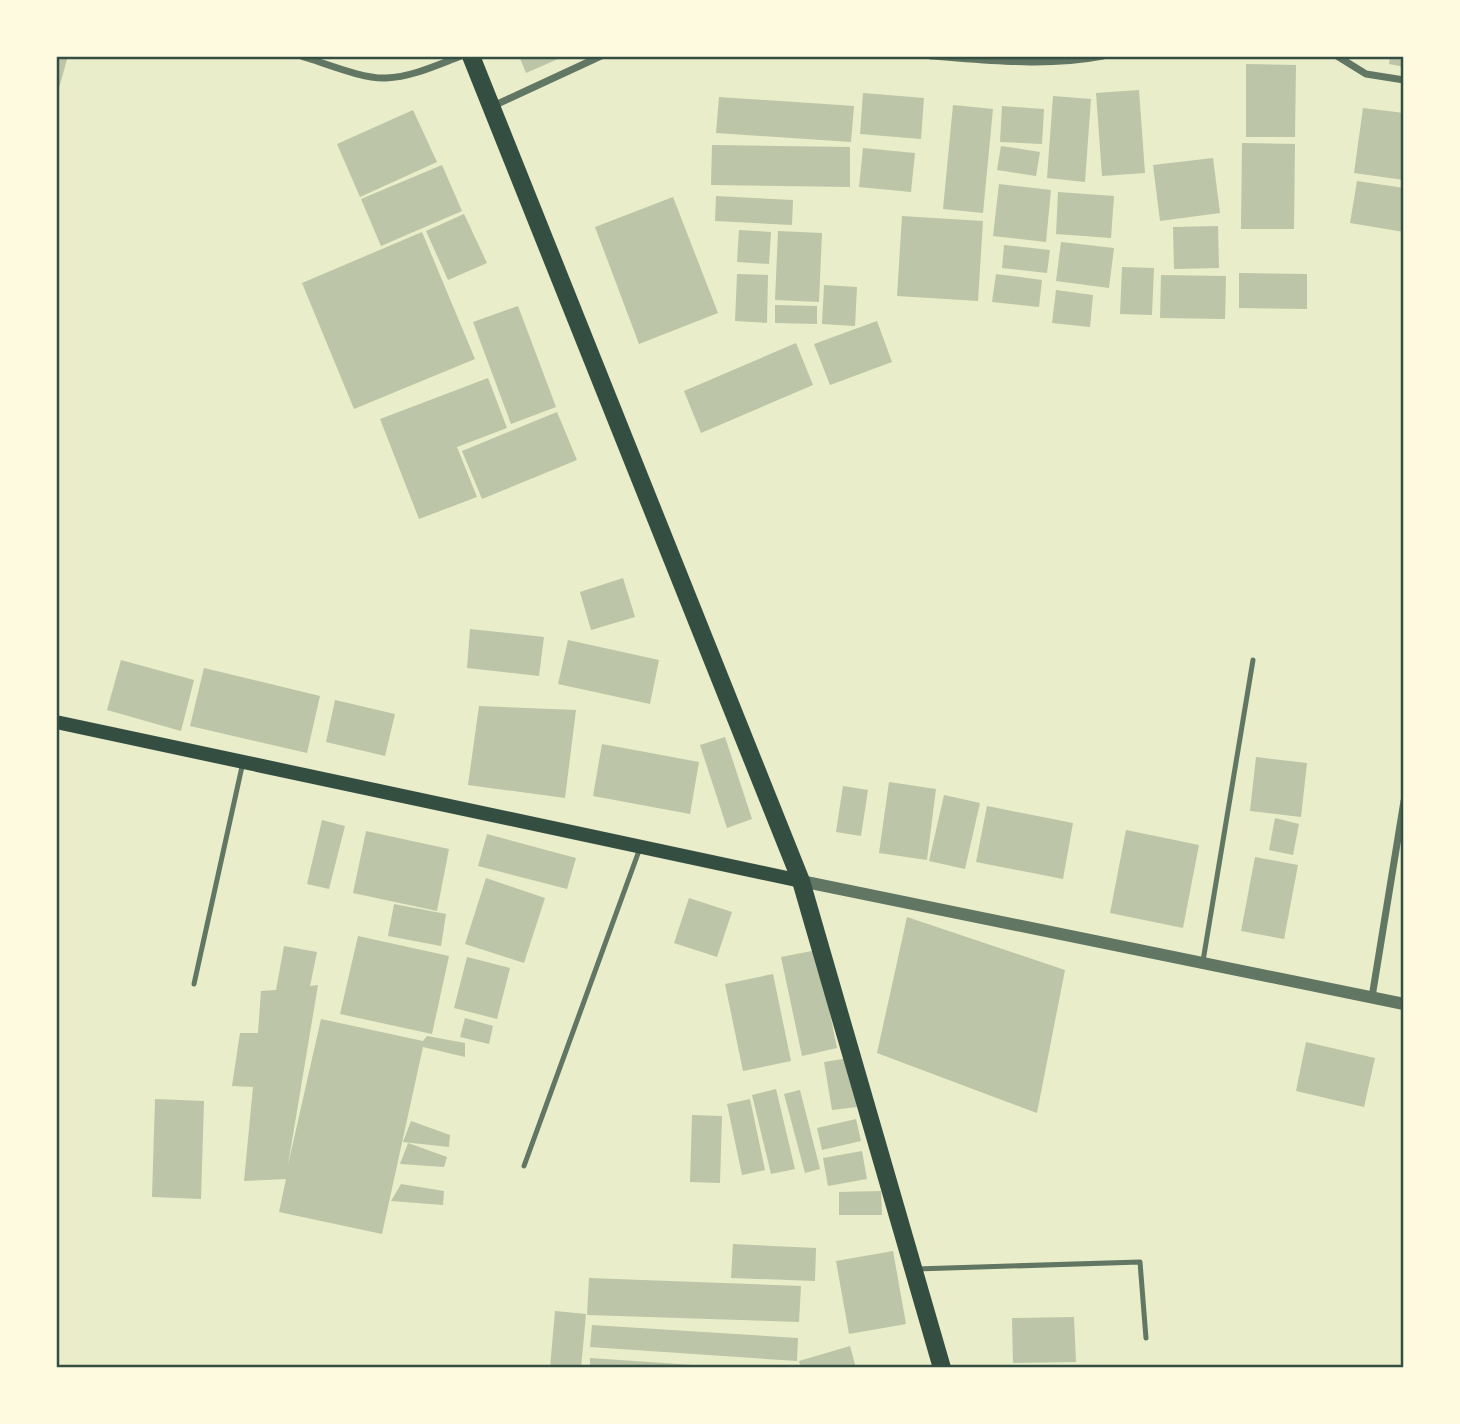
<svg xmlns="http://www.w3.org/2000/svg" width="1460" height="1424" font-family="'Space Grotesk',sans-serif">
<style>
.building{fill:#bcc5a7}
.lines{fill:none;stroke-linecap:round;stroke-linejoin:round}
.service{stroke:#617663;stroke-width:5}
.minor{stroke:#617663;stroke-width:7}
.tertiary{stroke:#617663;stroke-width:12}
.secondary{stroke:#344e41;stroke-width:14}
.primary{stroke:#344e41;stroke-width:18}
.neatline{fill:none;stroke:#344e41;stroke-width:2.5}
</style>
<rect width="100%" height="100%" fill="#e9edc9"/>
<g class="building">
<path d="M56 56H68L57 95H56Z"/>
<path d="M519 56H565L526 73Z"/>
<path d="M1390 56H1404V67L1389 64Z"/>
<path d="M1246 64 1296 65 1295 137H1246Z"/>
<path d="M1139 90 1145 173 1102 176 1096 93Z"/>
<path d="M863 93 924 98 921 139 860 134Z"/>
<path d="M1053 96 1091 99 1085 182 1047 178Z"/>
<path d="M719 97 854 106 851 142 716 133Z"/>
<path d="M953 105 993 109 983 213 943 209Z"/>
<path d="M1002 106 1044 109 1042 144 1000 142Z"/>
<path d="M1363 108 1404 113V180L1354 173Z"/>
<path d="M413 110 437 162 360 197 337 144Z"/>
<path d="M1242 143 1295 144 1294 229H1241Z"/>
<path d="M712 145 850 147V187L711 185Z"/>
<path d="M1001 146 1040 152 1036 176 997 170Z"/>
<path d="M863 148 915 153 911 192 859 187Z"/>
<path d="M1213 158 1220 213 1160 221 1153 165Z"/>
<path d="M442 165 462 211 381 246 361 199Z"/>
<path d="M1357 181 1404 188V232L1350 223Z"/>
<path d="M999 184 1051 190 1046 242 993 236Z"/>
<path d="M1058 192 1114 196 1111 238 1056 234Z"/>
<path d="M716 196 793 200 792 225 715 221Z"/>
<path d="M673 197 718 313 639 344 595 227Z"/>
<path d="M464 214 487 263 448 280 426 231Z"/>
<path d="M902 216 983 221 978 301 897 296Z"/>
<path d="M1218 226 1219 268 1174 269 1173 227Z"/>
<path d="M739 230 771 232 769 264 737 262Z"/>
<path d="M778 231 822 233 819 302 775 300Z"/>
<path d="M422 232 475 359 354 409 302 283Z"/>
<path d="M1061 242 1114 248 1109 288 1056 281Z"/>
<path d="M1004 245 1050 250 1047 273 1002 268Z"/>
<path d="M1122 267 1154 268 1152 315 1120 314Z"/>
<path d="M1239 273 1307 274V309L1239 308Z"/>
<path d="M737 274 768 275 767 323 735 321Z"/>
<path d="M996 274 1042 280 1039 307 992 302Z"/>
<path d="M1161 275 1226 276 1225 319 1160 318Z"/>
<path d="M824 285 857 287 855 326 822 324Z"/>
<path d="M1056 290 1093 295 1090 327 1052 323Z"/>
<path d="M775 305 817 306V324L775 323Z"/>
<path d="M518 306 556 407 511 424 473 322Z"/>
<path d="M877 321 892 362 830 385 814 344Z"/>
<path d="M796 343 813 385 701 433 684 391Z"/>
<path d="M488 378 507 428 457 447 477 497 419 519 380 419Z"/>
<path d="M557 412 577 460 482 499 462 451Z"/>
<path d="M623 578 635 617 591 630 580 592Z"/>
<path d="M470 629 544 637 539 676 467 668Z"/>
<path d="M568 640 659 660 650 704 558 684Z"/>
<path d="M121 660 194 680 181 731 107 710Z"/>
<path d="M204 668 320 696 307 753 190 726Z"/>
<path d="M335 700 395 714 385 756 326 742Z"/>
<path d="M479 706 576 710 565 798 468 785Z"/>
<path d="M725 737 752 819 727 828 700 745Z"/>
<path d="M602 744 699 762 690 814 593 796Z"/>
<path d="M1256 757 1307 763 1301 817 1250 811Z"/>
<path d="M889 782 936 789 927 860 879 853Z"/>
<path d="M843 786 868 790 861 836 836 832Z"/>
<path d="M944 795 980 803 965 869 929 861Z"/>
<path d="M987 806 1073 823 1063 879 976 862Z"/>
<path d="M1275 818 1299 824 1293 855 1269 850Z"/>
<path d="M322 820 345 826 329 889 307 884Z"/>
<path d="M1126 830 1199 845 1183 928 1110 913Z"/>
<path d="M366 831 449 849 437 911 353 893Z"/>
<path d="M487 834 576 858 567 889 478 866Z"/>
<path d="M1255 857 1298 865 1284 939 1241 931Z"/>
<path d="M486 878 545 898 524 963 465 944Z"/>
<path d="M689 898 732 912 717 957 674 943Z"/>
<path d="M394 904 446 914 441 946 388 936Z"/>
<path d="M907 917 1065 970 1037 1113 877 1053Z"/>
<path d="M358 936 449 956 432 1034 340 1014Z"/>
<path d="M284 946 317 952 310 986 318 985 288 1165 321 1019 423 1041 427 1036 465 1043V1057L423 1047 382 1234 279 1212 286 1179 244 1181 253 1087 232 1086 240 1033H258L261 991 276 990Z"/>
<path d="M817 950 837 1048 802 1056 781 957Z"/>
<path d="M467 957 510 968 497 1019 454 1008Z"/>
<path d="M773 974 791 1061 743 1071 725 984Z"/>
<path d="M465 1018 493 1026 489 1044 460 1037Z"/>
<path d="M1306 1042 1375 1058 1364 1107 1296 1091Z"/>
<path d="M849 1058 857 1107 832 1110 824 1062Z"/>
<path d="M776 1089 795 1169 771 1174 752 1095Z"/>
<path d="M800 1090 820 1169 805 1173 784 1094Z"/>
<path d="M155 1099 204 1101 201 1199 152 1197Z"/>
<path d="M750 1099 765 1170 742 1175 727 1104Z"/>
<path d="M692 1115 722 1116 720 1183 690 1182Z"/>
<path d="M856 1119 861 1141 822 1150 817 1128Z"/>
<path d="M411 1121 450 1135 449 1147 403 1142Z"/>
<path d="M408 1143 447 1157 444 1167 400 1164Z"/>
<path d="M862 1151 867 1179 828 1186 823 1158Z"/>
<path d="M401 1184 444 1191 443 1205 391 1201Z"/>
<path d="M881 1191 882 1215H839V1192Z"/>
<path d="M733 1244 816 1248 815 1281 731 1278Z"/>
<path d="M893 1251 906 1324 849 1334 836 1261Z"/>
<path d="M589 1278 801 1286 799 1322 587 1315Z"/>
<path d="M555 1311 586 1314 581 1368H550Z"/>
<path d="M1074 1317 1076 1362 1013 1363 1012 1318Z"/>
<path d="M592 1325 798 1338 797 1361 590 1347Z"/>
<path d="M850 1346 856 1368H801L799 1361Z"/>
<path d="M590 1358 708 1366V1368H590Z"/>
</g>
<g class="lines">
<g class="service">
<path d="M1203 961 1253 660"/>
<path d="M194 984 243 762"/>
<path d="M524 1166 640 848"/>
<path d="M916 1269 1140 1262 1146 1338"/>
</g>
<g class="minor">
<path d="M301 56C325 63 362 79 386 78 412 77 437 65 461 56"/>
<path d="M931 56C989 60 1045 67 1103 56"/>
<path d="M1337 56 1366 74 1404 80"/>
<path d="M491 107 601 56"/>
<path d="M1372 997 1404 801"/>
</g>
<path class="tertiary" d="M801 881 1404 1004"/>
<path class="secondary" d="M56 722 801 881"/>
<path class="primary" d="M471 56 801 881 942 1368"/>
</g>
<rect width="1460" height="1424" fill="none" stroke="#fefae0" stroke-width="116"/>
<rect x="58" y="58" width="1344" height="1308" class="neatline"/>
</svg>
